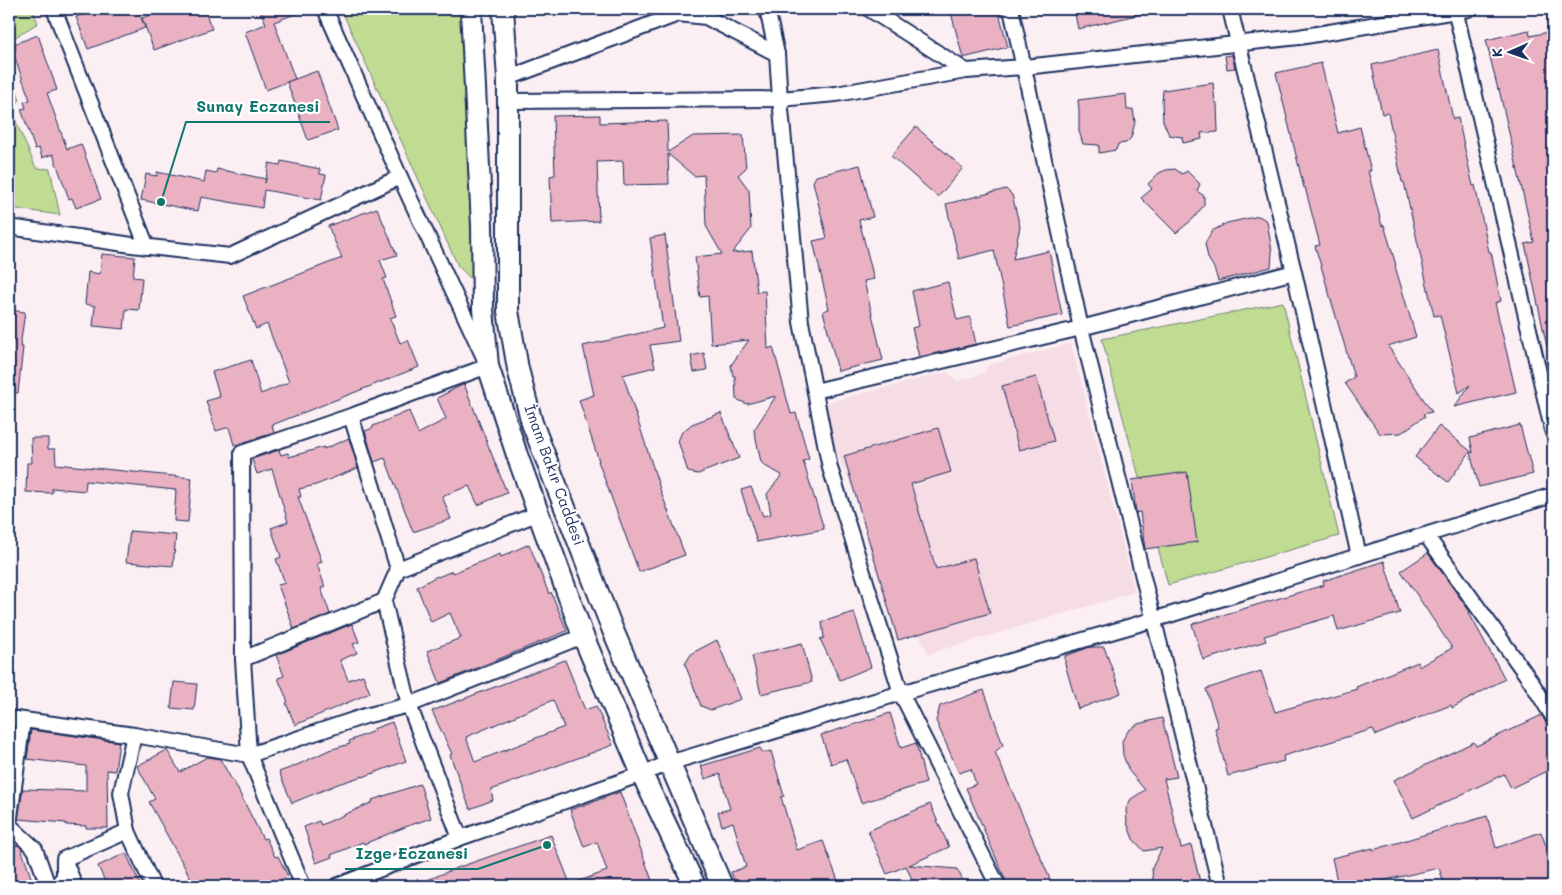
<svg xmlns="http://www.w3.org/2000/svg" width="1562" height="895" font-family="Mali,sans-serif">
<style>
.built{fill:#f6dce5}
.green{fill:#c0db92;stroke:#6e8578}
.building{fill:#eab1c3;stroke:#1b2f5e;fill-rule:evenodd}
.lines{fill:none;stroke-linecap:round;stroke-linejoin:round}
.street-casing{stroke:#1b2f5e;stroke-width:18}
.secondary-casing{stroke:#1b2f5e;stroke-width:24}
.street{stroke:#fff;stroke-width:14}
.secondary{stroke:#fff;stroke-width:20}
.labels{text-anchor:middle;stroke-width:4.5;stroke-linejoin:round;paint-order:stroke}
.street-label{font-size:15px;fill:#1b2f5e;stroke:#fff}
.leader{fill:none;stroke:#0f766e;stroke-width:2}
.callout-dot{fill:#0f766e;stroke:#fff;stroke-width:2}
.callout-label{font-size:16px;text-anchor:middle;font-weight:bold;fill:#0f766e;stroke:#fff;stroke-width:4.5;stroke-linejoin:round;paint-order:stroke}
</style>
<rect width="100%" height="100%" fill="#fbeff3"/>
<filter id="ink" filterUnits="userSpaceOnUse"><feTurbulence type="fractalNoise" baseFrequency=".02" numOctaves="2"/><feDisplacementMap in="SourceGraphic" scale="10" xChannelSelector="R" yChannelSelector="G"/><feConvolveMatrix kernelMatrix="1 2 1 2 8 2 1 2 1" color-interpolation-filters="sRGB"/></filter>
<g filter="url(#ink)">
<path class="built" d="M1071 343 1135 592 928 654 832 443 825 403 947 372 958 381 984 373 988 365Z"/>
<g class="green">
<path d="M9 9H32L38 23 9 41Z"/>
<path d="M341 9H469L473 281 458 266Z"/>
<path d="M9 69 20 100 10 108 36 168 50 169 60 215 9 208Z"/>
<path d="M1283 302 1339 536 1168 585 1102 339Z"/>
</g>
<g class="building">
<path d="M99 9H138L145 28 88 49 76 17Z"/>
<path d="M169 9H204L212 29 154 50 142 18Z"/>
<path d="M260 9H305L306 10 274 22 295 79 266 90 245 32 266 24Z"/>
<path d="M950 9H998L1008 47 963 58Z"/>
<path d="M1074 9H1140L1141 14 1078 29Z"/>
<path d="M1529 30 1530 36 1553 31V346L1547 347 1525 244 1534 242 1499 89 1498 90 1486 40Z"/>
<path d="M38 35 57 90 47 93 67 149 81 144 101 199 76 208 72 198 69 199 53 154 42 158 39 148 35 149 21 109 26 108 24 102 30 100 12 50 16 49 14 44Z"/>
<path d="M1438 50 1453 119 1458 118 1473 186 1475 185 1489 252H1491L1501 301 1495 303 1516 392 1454 407 1470 385 1459 393 1440 315 1434 316 1404 182H1402L1388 113 1382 114 1372 65Z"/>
<path d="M1232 55 1235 68 1227 69 1225 56Z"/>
<path d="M1321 63 1338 133 1360 127 1371 171H1368L1382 226 1384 225 1396 265 1395 266 1416 337 1388 346 1432 412 1423 414 1425 416 1401 433 1380 434 1345 383 1354 377 1315 246 1320 245 1305 187 1304 188 1276 73Z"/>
<path d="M317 71 338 130 308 140 287 82Z"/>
<path d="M1213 83 1215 102 1217 103 1218 132 1201 133 1202 139 1183 143 1182 137 1169 135 1163 121 1162 102 1163 90Z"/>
<path d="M1126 94 1127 110 1133 109 1135 122 1131 138 1126 143 1118 144 1116 150 1099 153V145L1083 144 1079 131V110L1078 100Z"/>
<path d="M600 115V123L667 121 668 152 693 136 743 135 746 168 738 175 749 190 751 229 732 253 752 251 757 292 765 291 768 349 773 347 791 414 796 413 809 459 803 461 824 529 757 542 741 490 751 487 763 516 771 514 767 494 782 475 765 466 761 462 754 430 776 396 747 404 736 399 735 376H733L731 365 749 340 711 344 708 296 700 297 695 257 722 254 706 226 704 175 694 176 668 154 669 184 624 185 623 161 597 162 599 221 552 223 550 176 555 175 553 116Z"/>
<path d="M916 127 963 168 938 197 891 156Z"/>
<path d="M281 161 320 169V174L326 175 321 200 264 190 262 208 201 197 198 211 141 200 146 174 157 176V172L204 182 206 171 216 173 217 169 266 179 265 183 269 163 280 165Z"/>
<path d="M860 165 873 217 859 220 874 279 864 281 883 360 838 371 823 311 829 309 813 241 827 238 813 182 816 176Z"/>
<path d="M1175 169 1182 174 1187 171 1200 184 1197 191 1204 196V205L1193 219 1176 233 1141 198 1152 189 1148 184 1159 173 1166 170Z"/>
<path d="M1006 189 1012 195 1020 227 1013 259 1049 251 1062 315 1010 326 994 250 959 259 946 204Z"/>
<path d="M377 208 397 255 380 260 387 278 383 279 396 316 390 318 400 343 408 340 419 367 272 425 274 433 234 445 229 427 216 431 206 401 220 397 212 372 251 360 261 394 289 382 267 324 256 329 243 296 342 258 328 226Z"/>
<path d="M1259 216 1267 221 1272 252 1271 267 1218 281 1214 268 1208 258 1205 243 1212 231 1227 223Z"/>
<path d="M665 235 679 341 650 345 655 367 623 375 661 492 685 555 639 572 598 461H599L579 400 594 395 583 346 663 328 650 238Z"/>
<path d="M102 254 135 257 133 277 142 278 139 310 126 309 124 329 93 326 95 306 85 304 88 272 100 274Z"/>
<path d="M948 282 957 320 970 317 976 344 919 357 912 328 919 326 912 291Z"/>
<path d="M9 310 25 312 20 347H23L18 393 9 392Z"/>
<path d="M704 353 707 370 694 372 691 356Z"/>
<path d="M1036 377 1054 441 1019 450 1002 386Z"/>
<path d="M464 384 507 493 478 505 469 486 442 496 451 519 413 532 385 458 374 462 365 431 373 428V426L409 411 418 434 446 419 437 398Z"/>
<path d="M721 413 739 458 698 474 688 472 678 441 682 432 692 424Z"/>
<path d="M1520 425 1533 474 1479 487 1470 452 1448 482 1415 457 1439 426 1473 453 1470 438Z"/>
<path d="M938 428 951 472 911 484 936 569 974 558 990 613 898 640 844 456Z"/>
<path d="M31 438H48V449H55L56 464 192 478 188 522 174 521 176 490 86 481 85 491 52 488V493L26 492 27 463H32Z"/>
<path d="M349 438 358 468 316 485 299 489 301 497H298L322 562 317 564 325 587 321 588 330 614 294 629 278 585 285 583 276 559 281 557 271 528 288 522 272 469 257 474 252 459 279 450 281 455 288 453 289 457 324 447V449Z"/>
<path d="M1187 472 1197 542 1145 549 1140 512 1136 513 1132 480Z"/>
<path d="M130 531 176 535 173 566 126 562Z"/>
<path d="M529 544 549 594 551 592 567 631 440 683 427 651 461 638 450 613 431 622 417 587 437 576 438 577 452 571 453 573 500 554 501 557Z"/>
<path d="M1428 553 1470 612 1469 613 1505 679 1452 708 1451 705 1376 735 1373 729 1283 756 1284 761 1228 776 1215 728 1218 727 1206 689 1261 671 1275 712 1357 689 1356 687 1418 662 1420 666 1452 648 1401 571Z"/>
<path d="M1384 561 1400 613 1338 631 1334 616 1264 636 1266 641 1203 660 1192 624 1324 585 1323 581Z"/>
<path d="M854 612 871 667 840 680 820 639 824 638 822 622Z"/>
<path d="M352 624 359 642 353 644 357 653 340 660 348 680 363 675 370 693 295 725 286 703 288 702 278 678 284 676 276 655Z"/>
<path d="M717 640 741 699 711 710 701 706 685 664 692 653Z"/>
<path d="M802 643 812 682 761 694 752 656Z"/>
<path d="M1090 647H1104L1121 693 1078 709 1065 664V656Z"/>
<path d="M565 660 585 710 596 706 613 745 491 790 493 800 470 809 450 755 452 754 432 711ZM553 700 564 727 475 762 466 737Z"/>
<path d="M174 682 197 684 194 710 171 708Z"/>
<path d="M984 690 1003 745 995 752 1053 886H1008L966 788 976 784 971 769 959 773 936 721 940 706Z"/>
<path d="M890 713 901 748 916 743 926 783 861 803 846 759 831 764 821 735Z"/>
<path d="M1542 715 1553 739V768L1511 788 1504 774 1413 818 1394 780 1474 742 1476 746Z"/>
<path d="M1162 718 1177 777 1164 779 1181 848 1191 845 1201 886H1153L1152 868 1162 848 1144 851 1133 839 1127 823 1126 809 1131 799 1145 790 1129 771 1123 755 1122 741 1128 731 1138 724Z"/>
<path d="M392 722 406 761 363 777V776L338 784 292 803 279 772 295 766 329 750 350 744 349 741 374 731 373 729Z"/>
<path d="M31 730 119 742 115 771 107 770 108 828H86V826L66 825V823L18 819 23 789 86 791V766L27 759Z"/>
<path d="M760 748 763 753 771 751 784 796 781 797 797 850 823 841 840 886H736L731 872 746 867 733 822 722 826 718 812 730 809 720 774 705 779 701 766Z"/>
<path d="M167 750 180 772 207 757 220 759 232 780H233L263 839 266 838 275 857 278 856 288 876 269 886H195L149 802 155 799 137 766Z"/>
<path d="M420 784 431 818 405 827 364 844 363 842 331 855 332 857 316 863 304 827 319 821 321 825 373 802 372 800Z"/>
<path d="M620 792 654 886H571V884L607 871 597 842 584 847 570 810Z"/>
<path d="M930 804 949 847 909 865 957 869 966 886H915L906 866 887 874 868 831Z"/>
<path d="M1487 816 1496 848 1541 832 1553 865V886H1445L1439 868 1359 886H1338L1332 858 1373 848V850Z"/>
<path d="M551 835 571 886H413L454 869Z"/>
<path d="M18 845 21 848 34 886H9V848Z"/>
<path d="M126 853 141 886H107L98 866Z"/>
</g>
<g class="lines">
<defs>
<g id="street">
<path d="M54 9 147 247"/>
<path d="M767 9 777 54 780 99 801 322 830 468 901 693 998 886"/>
<path d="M869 9 966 71"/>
<path d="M1011 9 1081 328 1220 886"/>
<path d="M1230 9 1294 272 1359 556"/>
<path d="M1455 9 1553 433"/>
<path d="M508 78 678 14 706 17 777 54"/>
<path d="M509 101 780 99 836 94 966 71 1025 67 1299 37 1468 9"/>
<path d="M9 227 132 245 230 256 400 177"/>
<path d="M815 391 1081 328 1294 272"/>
<path d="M1426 535 1530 680 1553 717"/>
<path d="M398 569 539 513"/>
<path d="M243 659 384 601"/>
<path d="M9 718 134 735 249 755 365 716 409 705 384 601 398 569 351 416"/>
<path d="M9 824 23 720"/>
<path d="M9 825 35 849 48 886"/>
<path d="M128 831 121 793 134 735"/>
<path d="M460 838 409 705 583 636"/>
<path d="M66 864 75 886"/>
<path d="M56 886 64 877V859L128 831 153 886"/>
<path d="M303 886 249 755 243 659 242 453 351 416 488 366 400 177 325 9"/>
<path d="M337 886 460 838 642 774 669 763 901 693 1166 616 1553 495"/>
</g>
<g id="secondary">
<path d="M471 9 482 226 483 309 488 366 517 455 583 636 642 774 695 886"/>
<path d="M503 9 508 78V311L518 369 532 423 612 628 722 886"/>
</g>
</defs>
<use href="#street" class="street-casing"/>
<use href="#secondary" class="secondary-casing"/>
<use href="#street" class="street"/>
<use href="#secondary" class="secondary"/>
</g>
</g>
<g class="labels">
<g class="street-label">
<text transform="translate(554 475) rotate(70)" y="5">İmam Bakır Caddesi</text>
</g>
</g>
<path class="leader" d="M161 202L186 122H330M547 845L478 869H345"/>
<g class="callout-dot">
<circle cx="161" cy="202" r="5"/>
<circle cx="547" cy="845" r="5"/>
</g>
<g class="callout-label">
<text x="258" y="112">Sunay Eczanesi</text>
<text x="412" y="859">Izge Eczanesi</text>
</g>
<rect width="1562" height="895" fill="none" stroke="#fff" stroke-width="30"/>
<rect x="15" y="15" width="1532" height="865" fill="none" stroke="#1b2f5e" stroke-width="2" filter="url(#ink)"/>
<g transform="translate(1510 52) rotate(268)" stroke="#ffffff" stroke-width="4" paint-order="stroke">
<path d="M0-4L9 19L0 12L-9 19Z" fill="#1b2f5e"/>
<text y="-8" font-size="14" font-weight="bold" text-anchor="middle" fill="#1b2f5e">K</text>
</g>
</svg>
